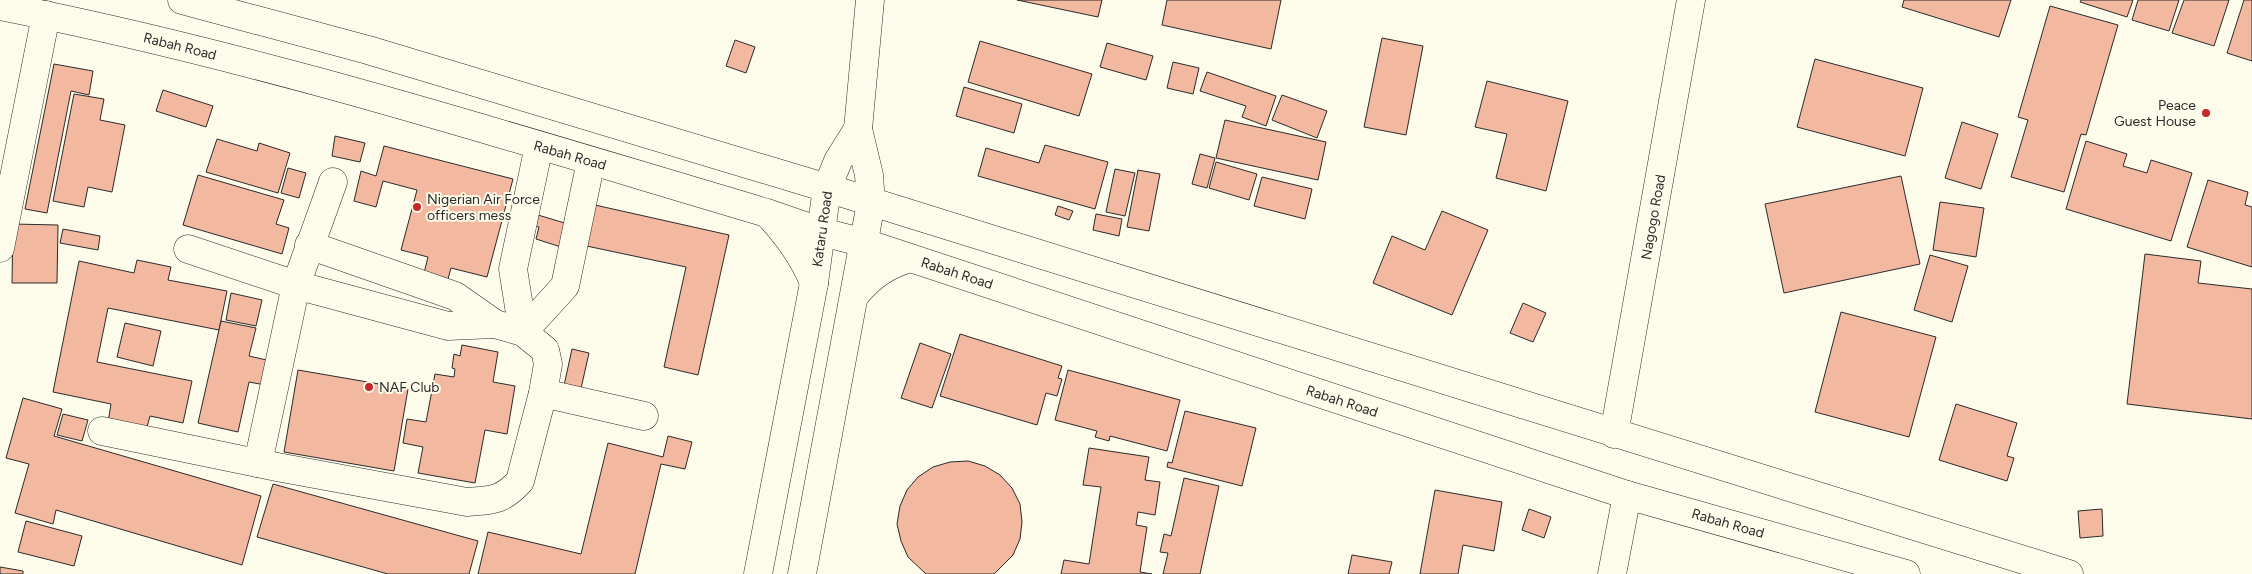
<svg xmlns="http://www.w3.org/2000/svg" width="2252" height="574" font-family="Figtree,sans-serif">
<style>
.building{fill:#f2b8a0;stroke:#2b2b2b}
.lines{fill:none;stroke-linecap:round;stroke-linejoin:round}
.minor-casing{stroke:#2b2b2b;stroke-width:29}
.major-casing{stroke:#2b2b2b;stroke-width:29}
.minor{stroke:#fdfbea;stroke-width:28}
.major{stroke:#fdfbea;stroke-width:28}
.poi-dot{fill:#c62828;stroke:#fdfbea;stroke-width:2}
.labels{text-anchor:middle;stroke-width:4;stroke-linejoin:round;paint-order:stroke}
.street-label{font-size:14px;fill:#2b2b2b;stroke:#fdfbea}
.poi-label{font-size:14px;fill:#2b2b2b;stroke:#fdfbea;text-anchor:start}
</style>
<rect width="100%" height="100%" fill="#fdfbea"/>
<g class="building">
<path d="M1017 0H1102L1098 17Z"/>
<path d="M1167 0H1281L1271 49 1162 25Z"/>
<path d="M1904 0H2011L1999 37 1902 7Z"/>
<path d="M2081 0H2133L2127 17 2080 2Z"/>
<path d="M2138 0H2179L2169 31 2132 20Z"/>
<path d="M2184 0H2229L2214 46 2172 33Z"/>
<path d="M2244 0H2252V61L2227 53Z"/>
<path d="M2050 6 2118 25 2086 135 2081 134 2064 192 2011 177 2028 120 2018 117Z"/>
<path d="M1382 38 1423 46 1406 135 1364 127Z"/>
<path d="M735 40 755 47 746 73 726 66Z"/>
<path d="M980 41 1092 74 1079 116 968 82Z"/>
<path d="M1107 43 1153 56 1146 80 1100 67Z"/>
<path d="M1815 59 1923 88 1905 156 1797 127Z"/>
<path d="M1173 62 1199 68 1193 94 1167 88Z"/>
<path d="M54 64 93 71 89 95 71 91 47 213 25 209Z"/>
<path d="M1207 72 1276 96 1266 126 1242 117 1246 106 1200 91Z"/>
<path d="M1487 81 1568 101 1546 191 1496 178 1507 134 1475 127Z"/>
<path d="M964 87 1022 104 1014 133 956 116Z"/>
<path d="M163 90 213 106 206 127 156 111Z"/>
<path d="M74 94 104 99 100 120 125 125 112 192 88 187 84 207 53 201Z"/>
<path d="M1282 95 1327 111 1317 138 1272 120Z"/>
<path d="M1225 120 1326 142 1318 180 1216 158Z"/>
<path d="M1962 122 1998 134 1981 189 1945 178Z"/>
<path d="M335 136 365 143 360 162 332 156Z"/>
<path d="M217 139 257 151 259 143 290 153 278 193 206 172Z"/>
<path d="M2086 141 2127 154 2123 166 2147 173 2151 160 2192 173 2171 241 2066 209Z"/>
<path d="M1045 145 1108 162 1095 209 978 176 986 148 1039 163Z"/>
<path d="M384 146 513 179 487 277 451 268 448 279 424 273 428 257 401 250 417 190 383 181 376 207 354 201 361 171 376 176Z"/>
<path d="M1200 154 1215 158 1207 188 1192 184Z"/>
<path d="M1216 162 1257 174 1249 200 1209 188Z"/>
<path d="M288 168 306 173 299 198 281 193Z"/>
<path d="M1115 169 1135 173 1125 216 1106 212Z"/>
<path d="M1138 170 1160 174 1149 231 1127 227Z"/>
<path d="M198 175 284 200 276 224 289 228 282 254 183 225Z"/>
<path d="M1901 176 1920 264 1784 293 1765 204Z"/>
<path d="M1262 177 1312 189 1305 219 1254 206Z"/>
<path d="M2208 180 2248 192 2245 205 2252 207V267L2187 247Z"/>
<path d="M1940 202 1984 208 1976 257 1933 250Z"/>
<path d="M586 203 729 235 698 375 664 367 686 267 577 244Z"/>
<path d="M1058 206 1073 211 1069 220 1055 215Z"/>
<path d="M1442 211 1488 230 1452 315 1373 283 1392 236 1425 250Z"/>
<path d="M1096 214 1122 219 1119 236 1093 230Z"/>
<path d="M538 215 568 224 561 247 536 239 539 227 535 226Z"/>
<path d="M13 224 58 225 57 283H12Z"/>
<path d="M63 229 100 236 98 250 60 243Z"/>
<path d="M2145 254 2201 261 2198 283 2252 289V419L2127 404Z"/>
<path d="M1930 255 1968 266 1952 322 1914 310Z"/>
<path d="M137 260 171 267 168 280 227 291 219 330 108 308 97 362 192 381 183 423 150 416 146 431 108 423 111 404 53 392 79 261 134 273Z"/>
<path d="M231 293 262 300 256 326 226 320Z"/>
<path d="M1523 303 1546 313 1533 342 1510 333Z"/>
<path d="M1841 312 1936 337 1909 437 1815 412Z"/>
<path d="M221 321 256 328 249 356 271 361 265 385 249 382 238 432 198 423Z"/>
<path d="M125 323 161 331 153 366 117 357Z"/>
<path d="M960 334 1062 366 1058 378 1062 379 1057 396 1046 393 1037 425 940 396Z"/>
<path d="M920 343 951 354 932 408 901 398Z"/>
<path d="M462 345 498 352 493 382 515 386 507 434 485 430 475 483 418 473 423 447 403 443 407 419 426 422 435 374 454 377 455 369 452 368 454 354 460 356Z"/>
<path d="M572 349 589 353 580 393 563 390Z"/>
<path d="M298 370 408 389 394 471 284 452Z"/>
<path d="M1068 370 1180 400 1167 451 1110 436 1109 441 1095 437 1097 431 1055 420Z"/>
<path d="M23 398 62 409 54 436 261 496 242 565 56 510 53 524 15 513 29 464 6 458Z"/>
<path d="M1956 404 2017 423 2007 456 2014 458 2007 481 1939 460Z"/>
<path d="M1185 411 1256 428 1242 486 1167 467 1168 462 1172 463Z"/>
<path d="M63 414 88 420 82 441 57 435Z"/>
<path d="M668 436 692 442 685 469 661 464 635 574H478L488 532 581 554 608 443 663 457Z"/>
<path d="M1089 448 1149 457 1145 480 1160 482 1155 515 1138 512 1136 525 1147 527 1140 572 1152 574H1061L1064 560 1089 564 1101 487 1083 485Z"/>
<path d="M968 461 985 466 1000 475 1012 488 1020 504 1022 522 1020 539 1013 555 994 574H926L908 557 901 541 897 524 900 506 907 490 918 477 933 467 950 462Z"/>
<path d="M1184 478 1219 486 1200 574H1163L1168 553 1160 552 1164 534 1171 536Z"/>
<path d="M273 484 478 541 469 574H388L257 537Z"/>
<path d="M1435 490 1502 502 1494 551 1463 545 1458 574H1420Z"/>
<path d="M1529 509 1551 517 1544 538 1522 530Z"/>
<path d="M2102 509 2103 536 2080 538 2078 511Z"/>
<path d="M26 521 82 536 74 566 18 552Z"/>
<path d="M1352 555 1392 562 1389 574H1348Z"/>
<path d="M0 567 23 571V574H0Z"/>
</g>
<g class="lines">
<defs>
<g id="minor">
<path d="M309 245 455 296 495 324"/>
<path d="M0 248 46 15"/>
<path d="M523 332 565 286 591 161"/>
<path d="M523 332 513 269 539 146"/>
<path d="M543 393 644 416"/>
<path d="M102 431 277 467 467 502C492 500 502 501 520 481L543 393 548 364 545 350 523 332 495 324 448 326 296 285 188 249"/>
<path d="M1614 434 1691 0"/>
<path d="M258 463 296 285 333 182"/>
<path d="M758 574 814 283 827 188 838 161 858 129"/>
<path d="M802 574 871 203 869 175 858 129 870 0"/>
<path d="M1612 574 1627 495"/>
</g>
<g id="major">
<path d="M182 0 368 50 827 188 2069 574"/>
<path d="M0 6C260 57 513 138 767 213L822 232 865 243 1627 495 1906 574"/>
<path d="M768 214C788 236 803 256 814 283"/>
<path d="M855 295C871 276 886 265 910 258"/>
</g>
</defs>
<use href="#minor" class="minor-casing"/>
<use href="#major" class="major-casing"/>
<use href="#minor" class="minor"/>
<use href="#major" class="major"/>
</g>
<g class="poi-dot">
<circle cx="2206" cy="113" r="5"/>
<circle cx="417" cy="207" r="5"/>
<circle cx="369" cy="387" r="5"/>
</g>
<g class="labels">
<g class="street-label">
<text transform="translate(180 46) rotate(14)" y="5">Rabah Road</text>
<text transform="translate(570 155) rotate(16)" y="5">Rabah Road</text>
<text transform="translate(1653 217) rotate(-80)" y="5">Nagogo Road</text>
<text transform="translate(822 229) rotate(-82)" y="5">Kataru Road</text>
<text transform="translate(957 273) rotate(18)" y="5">Rabah Road</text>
<text transform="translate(1342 401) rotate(18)" y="5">Rabah Road</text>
<text transform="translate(1728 523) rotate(16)" y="5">Rabah Road</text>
</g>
<g class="poi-label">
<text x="2196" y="110" text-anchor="end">Peace<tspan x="2196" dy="16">Guest House</tspan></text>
<text x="427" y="204">Nigerian Air Force<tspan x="427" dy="16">officers mess</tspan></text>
<text x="379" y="392">NAF Club</text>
</g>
</g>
</svg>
